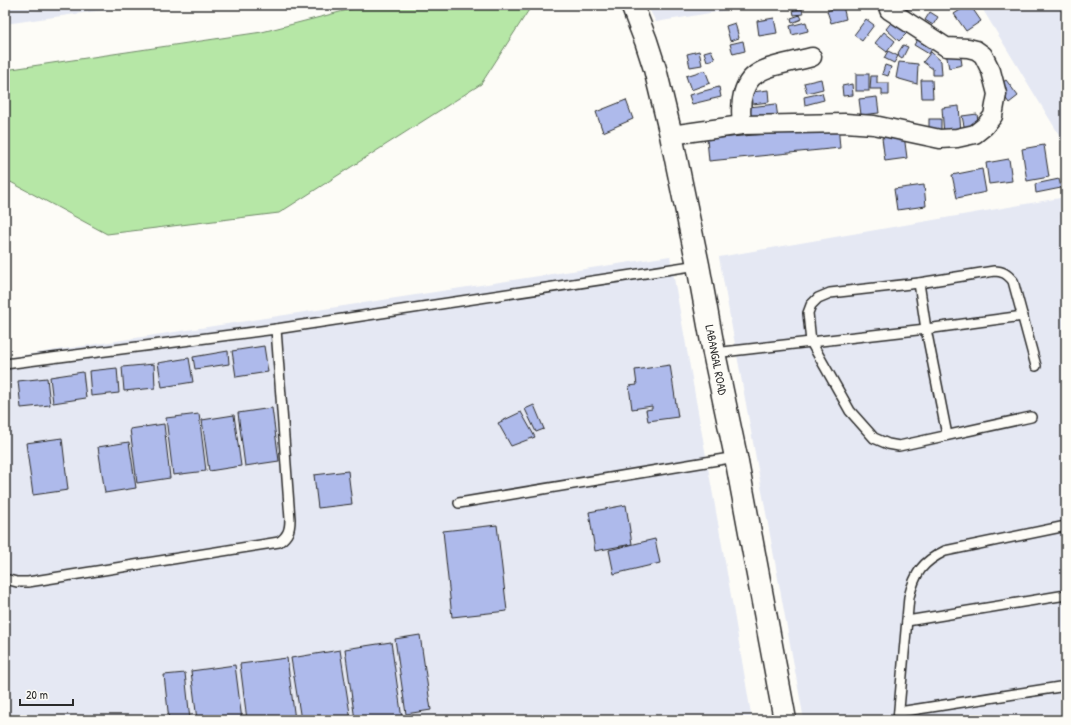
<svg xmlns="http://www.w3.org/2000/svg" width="1071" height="725" font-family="'Patrick Hand',sans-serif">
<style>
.built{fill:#e5e8f3}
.green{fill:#b6e7a6;stroke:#708968}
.building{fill:#aebaeb;stroke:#2b2b2b}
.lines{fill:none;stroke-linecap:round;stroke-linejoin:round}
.service-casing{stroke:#2b2b2b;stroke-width:12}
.minor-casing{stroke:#2b2b2b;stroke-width:21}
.secondary-casing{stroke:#2b2b2b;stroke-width:25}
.service{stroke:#fdfcf7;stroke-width:9}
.minor{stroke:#fdfcf7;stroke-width:18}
.secondary{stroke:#fdfcf7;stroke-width:22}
.labels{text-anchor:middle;stroke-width:4;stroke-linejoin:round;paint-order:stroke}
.street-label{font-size:12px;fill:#2b2b2b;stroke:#fdfcf7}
</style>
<rect width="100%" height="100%" fill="#fdfcf7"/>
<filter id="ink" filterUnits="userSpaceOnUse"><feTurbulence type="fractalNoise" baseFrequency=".025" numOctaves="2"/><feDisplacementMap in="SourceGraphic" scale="8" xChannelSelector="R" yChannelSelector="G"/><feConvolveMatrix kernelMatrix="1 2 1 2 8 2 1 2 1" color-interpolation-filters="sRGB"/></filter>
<g filter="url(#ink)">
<g class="built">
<path d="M5 5H139L5 24Z"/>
<path d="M647 5H758L656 22Z"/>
<path d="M980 5H1066V146Z"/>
<path d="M1066 197V720H804L719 257Z"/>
<path d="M670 256 729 584 752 720H5V358Z"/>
</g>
<path class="green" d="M367 5H532L481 84 279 213 107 234 5 179V70L262 32Z"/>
<g class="building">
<path d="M896 5H930L897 11Z"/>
<path d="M968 5H970L981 21 966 31 954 14Z"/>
<path d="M843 6 846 19 831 23 827 11Z"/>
<path d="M802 9 803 14 794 15 793 10Z"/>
<path d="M930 12 938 17 933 25 925 20Z"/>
<path d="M800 15 802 19 792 23 791 18Z"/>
<path d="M774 18 777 33 759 36 757 21Z"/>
<path d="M866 19 874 25 862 41 854 35Z"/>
<path d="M894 19 908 32 899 41 886 29Z"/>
<path d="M806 22 808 31 792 35 790 26Z"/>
<path d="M735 23 739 38 730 41 726 26Z"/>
<path d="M884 32 895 41 887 52 875 43Z"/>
<path d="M920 35 934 45 929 54 914 45Z"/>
<path d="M743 41 745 51 733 54 730 44Z"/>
<path d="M903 45 908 47 902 59 899 57 898 53Z"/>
<path d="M711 50 715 59 707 61 704 52Z"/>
<path d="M699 51 702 65 690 67 687 54Z"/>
<path d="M888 51 898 56 894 63 884 58Z"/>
<path d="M960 51 962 65 949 68 946 53Z"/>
<path d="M931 52 941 61 942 75H933V69L923 62Z"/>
<path d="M899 62 918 64 917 84 896 78Z"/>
<path d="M885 65 891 67 888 76 882 74Z"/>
<path d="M705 70 710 83 691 90 686 76Z"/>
<rect x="856" y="74" width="13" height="17"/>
<path d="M871 76H877V83H889V95H882V89H870Z"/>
<path d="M821 79 823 89 807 93 804 83Z"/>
<path d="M921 80H932L933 98H922Z"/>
<path d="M1006 80 1018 96 1009 103 997 86Z"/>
<path d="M852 84 853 95 843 96 842 86Z"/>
<path d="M719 87 721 97 692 104 689 95Z"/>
<path d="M768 90 769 102 753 104 752 92Z"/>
<path d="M822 93 824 100 805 105 804 97Z"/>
<path d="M877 97 879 113 861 115 859 99Z"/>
<path d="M626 100 633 119 603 132 596 112Z"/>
<path d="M776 104 778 118 750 121 749 107Z"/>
<path d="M959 106 961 133 944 135 942 108Z"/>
<path d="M977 114 979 129 965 131 962 116Z"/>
<rect x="929" y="119" width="12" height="15"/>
<path d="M838 124 840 148 709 161 707 139 778 133Z"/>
<path d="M904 135 907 158 885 161 882 138Z"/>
<path d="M1044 145 1049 177 1027 181 1022 149Z"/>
<path d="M1009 159 1012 181 989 184 986 163Z"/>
<path d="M982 169 986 192 957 198 952 175Z"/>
<path d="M1059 179 1061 188 1036 193 1035 184Z"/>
<path d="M924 185 926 206 897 210 894 189Z"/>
<path d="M264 346 268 372 236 377 232 351Z"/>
<path d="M228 351 229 364 195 369 193 357Z"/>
<path d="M189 358 193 382 162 387 158 363Z"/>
<path d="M154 364 155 388 124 391 122 367Z"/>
<path d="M670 365 678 417 648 421 646 410 652 409V406L632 409 629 386 637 385 635 370Z"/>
<path d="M117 368 119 393 91 396 89 371Z"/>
<path d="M83 372 86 398 53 403 50 377Z"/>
<path d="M47 378 50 405 21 408 18 381Z"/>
<path d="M534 405 544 429 536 432 525 409Z"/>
<path d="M272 408 279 461 245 466 238 413Z"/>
<path d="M521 412 535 437 511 446 498 423Z"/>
<path d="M199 414 206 471 173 475 166 418Z"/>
<path d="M234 415 241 466 209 471 202 420Z"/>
<path d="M164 424 170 478 137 483 130 429Z"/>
<path d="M62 438 68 490 33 495 26 443Z"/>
<path d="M129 442 136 488 105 493 98 447Z"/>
<path d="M348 471 352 504 318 508 314 475Z"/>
<path d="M626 505 632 544 595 551 589 512Z"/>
<path d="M497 525 507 611 452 617 443 531Z"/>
<path d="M655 539 660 563 614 574 609 550Z"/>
<path d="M420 635 431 710 406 714 395 639Z"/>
<path d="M391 642 402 719 355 720 345 649Z"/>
<path d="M340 650 351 720H301L291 658Z"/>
<path d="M287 658 295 720H247L240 664Z"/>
<path d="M235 665 242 720H197L191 671Z"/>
<path d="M185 673 190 720H169L164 675Z"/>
</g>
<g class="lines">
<defs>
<g id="service">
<path d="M919 283 926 329 947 435"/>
<path d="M714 353 926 329 1023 316"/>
<path d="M5 364 276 329 698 265"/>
<path d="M1031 417 899 446 888 444 874 438 850 411 811 342 808 313 811 305 818 298 830 293 919 283 994 271C1003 271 1007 274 1013 281L1036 366"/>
<path d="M459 503 736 457"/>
<path d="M5 579 17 582H28L279 542C288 536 290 530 290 519L276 329"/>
<path d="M907 621 1066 595"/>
<path d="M899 712 1066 686"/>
<path d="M898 720 909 597C915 573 922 562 945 551L1066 526"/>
</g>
<g id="minor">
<path d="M742 125 845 123 874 125 940 139 957 138 975 134 985 126 993 116 997 94 991 71 983 55 976 50 968 48 946 47 889 10"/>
<path d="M671 135 742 125C735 65 768 69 812 57"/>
</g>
<path id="secondary" d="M632 5 646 41 655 69 671 135 698 265 714 353 736 457 785 720"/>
</defs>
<use href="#service" class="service-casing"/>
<use href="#minor" class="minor-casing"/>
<use href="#secondary" class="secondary-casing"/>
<use href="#service" class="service"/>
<use href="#minor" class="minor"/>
<use href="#secondary" class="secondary"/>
</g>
</g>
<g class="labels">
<g class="street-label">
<text transform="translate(716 360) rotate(79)" y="4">LABANGAL ROAD</text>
</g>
</g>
<rect width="1071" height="725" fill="none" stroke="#fdfcf7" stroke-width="20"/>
<rect x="10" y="10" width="1051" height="705" fill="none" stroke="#2b2b2b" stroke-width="1.5" filter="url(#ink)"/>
<path d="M20 699v6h53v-6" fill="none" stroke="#2b2b2b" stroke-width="2"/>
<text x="26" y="699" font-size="12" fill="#2b2b2b" stroke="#fdfcf7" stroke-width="3" paint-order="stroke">20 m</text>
</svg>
